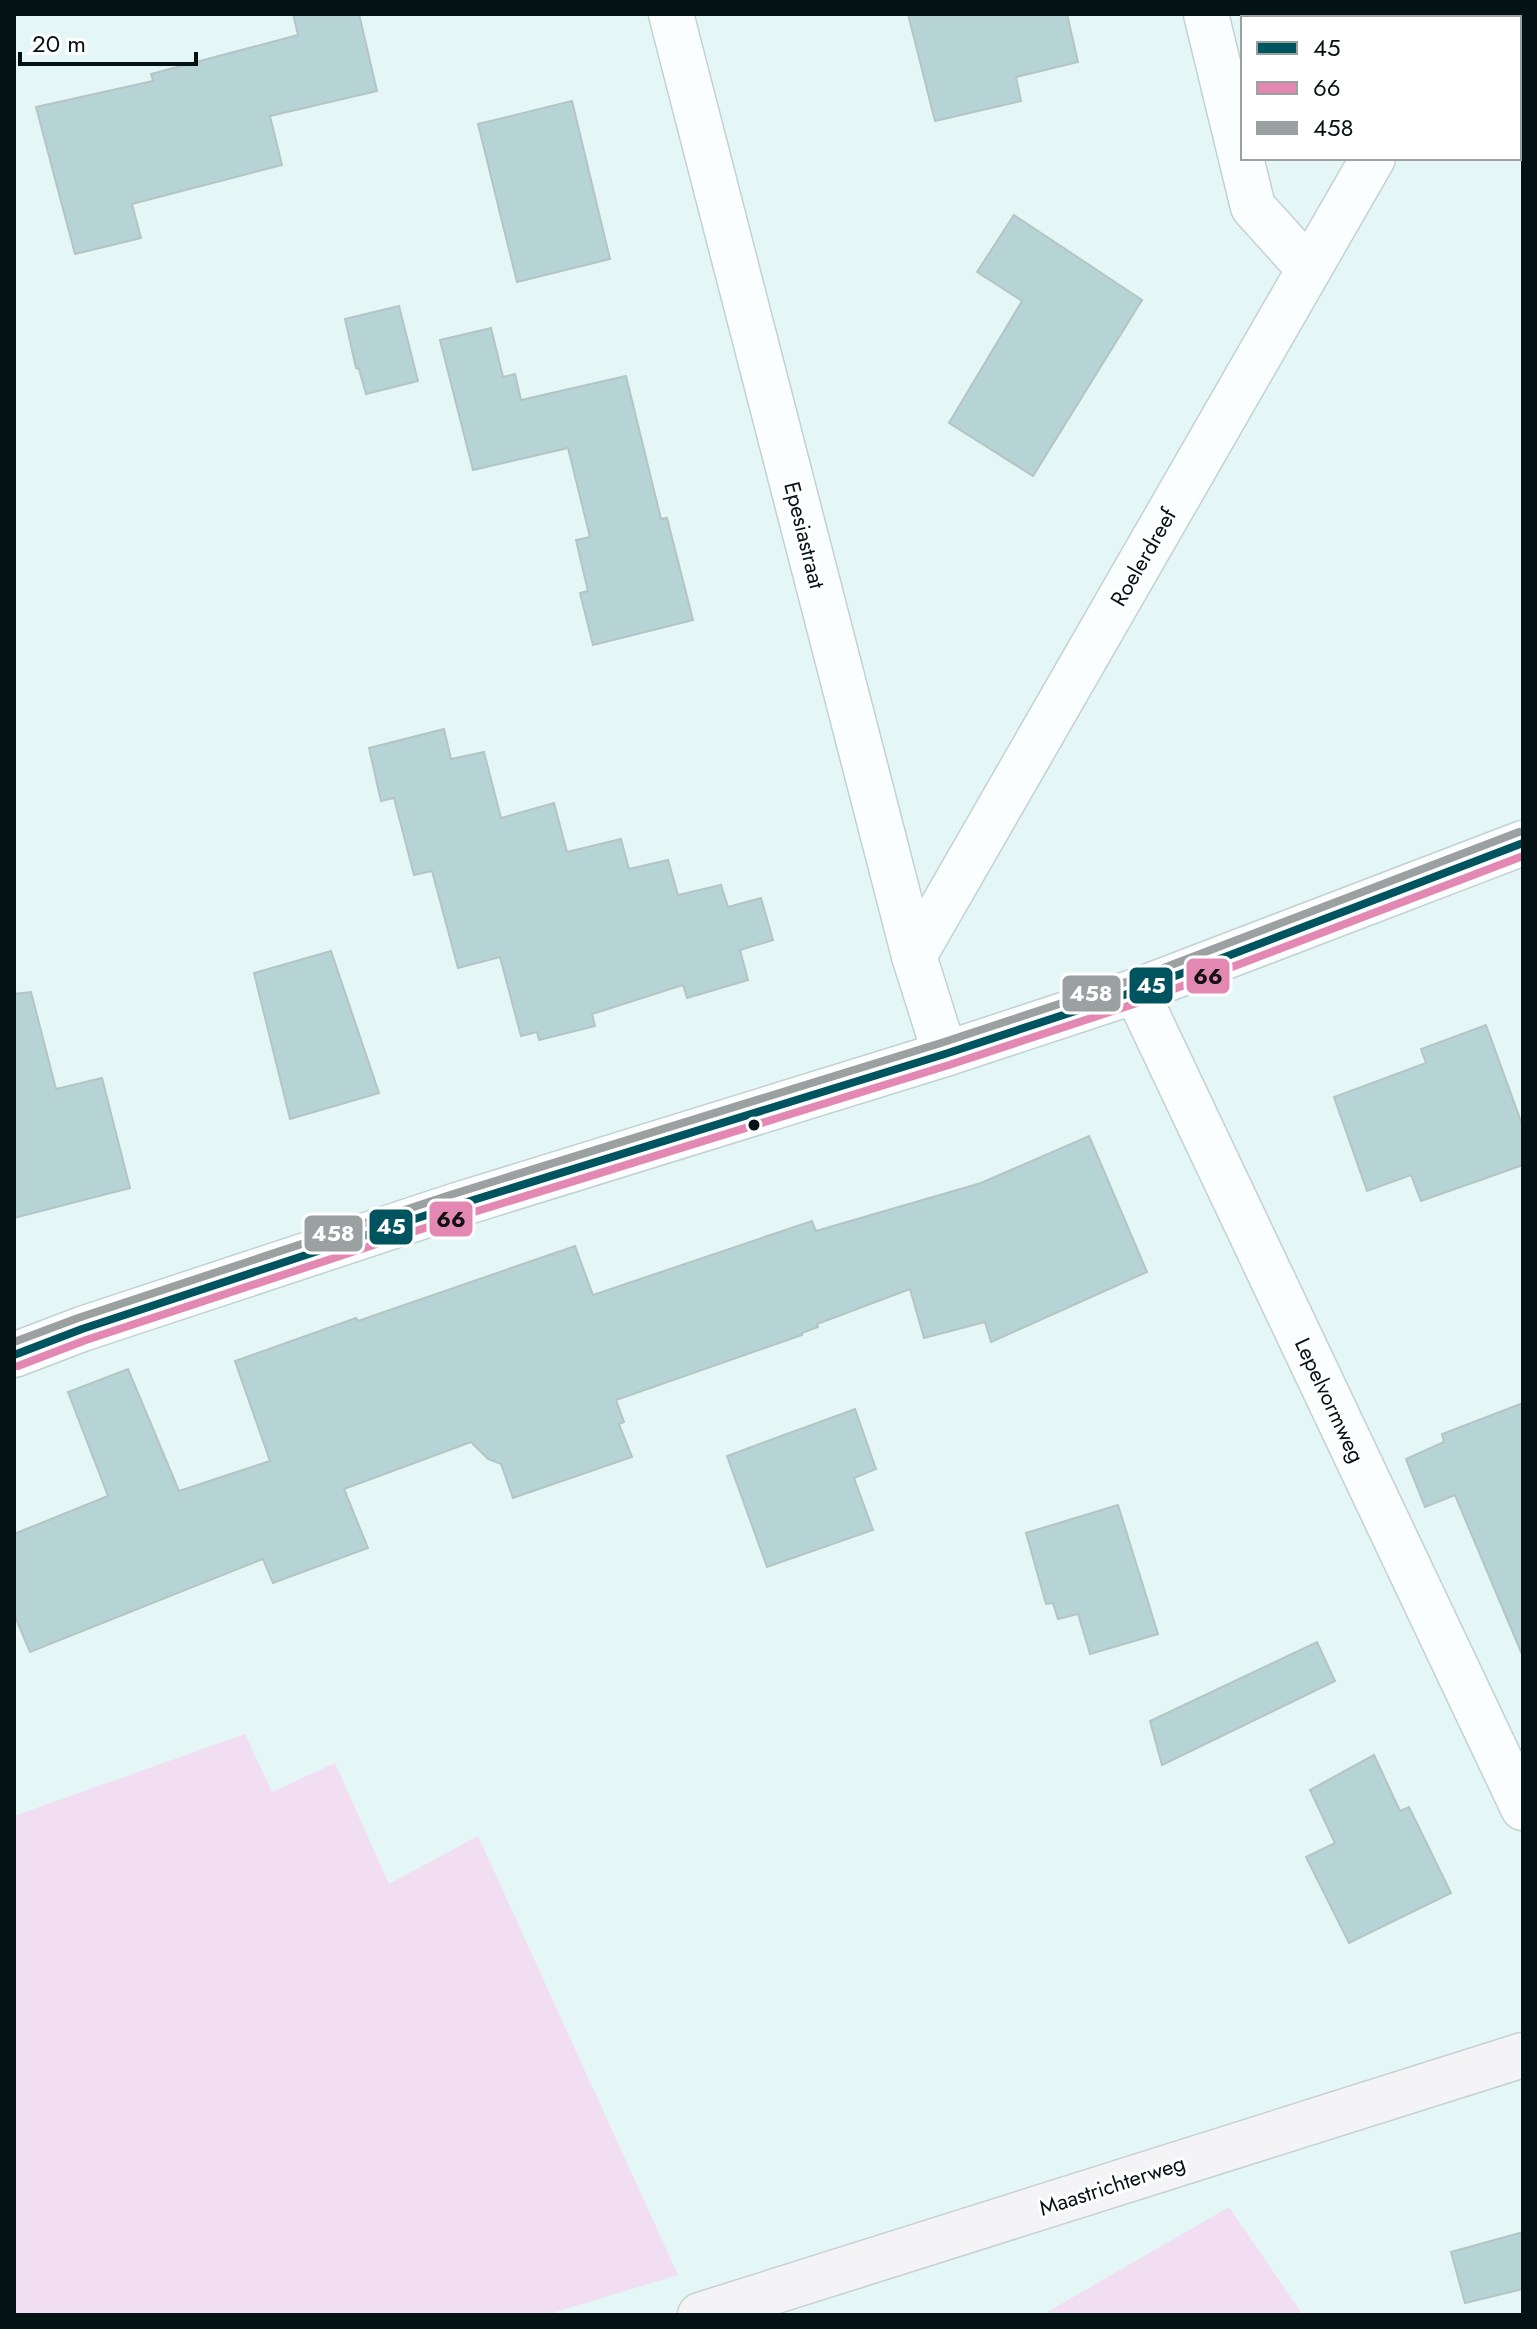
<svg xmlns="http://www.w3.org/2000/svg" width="1537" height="2329" font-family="Jost,sans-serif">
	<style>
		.green { fill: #f1def3 }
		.building { fill: #b6d4d5; stroke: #b5c4c4; stroke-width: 2 }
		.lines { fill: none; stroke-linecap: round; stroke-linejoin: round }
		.minor-casing { stroke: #c2d1d1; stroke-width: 47 }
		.major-casing { stroke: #c8d1d1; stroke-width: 47 }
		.minor { stroke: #fbfefe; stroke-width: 44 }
		.major { stroke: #f4f3f6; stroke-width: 44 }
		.bus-1-casing { stroke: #fff; stroke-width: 14 }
		.bus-2-casing { stroke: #fff; stroke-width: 14 }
		.bus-3-casing { stroke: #fff; stroke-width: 14 }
		.bus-1 { stroke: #005460; stroke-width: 8 }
		.bus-2 { stroke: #e388b3; stroke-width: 8 }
		.bus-3 { stroke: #9ba0a1; stroke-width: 8 }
		.bus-dot { fill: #051213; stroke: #fff; stroke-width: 3 }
		.labels { text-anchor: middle; stroke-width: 6; stroke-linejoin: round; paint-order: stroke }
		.street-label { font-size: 22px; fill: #051213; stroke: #fff }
		.line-badge { stroke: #fff; stroke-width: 3 }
		.badge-label { font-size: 22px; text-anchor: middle; font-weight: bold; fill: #fff }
		.pale-badge-label { font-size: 22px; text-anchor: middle; font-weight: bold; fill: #111 }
	</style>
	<rect width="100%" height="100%" fill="#e5f6f6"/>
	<g class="green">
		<path d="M 245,1734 L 272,1792 L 335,1763 L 389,1884 L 478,1836 L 678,2275 L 546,2315 L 14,2315 L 14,1816 Z"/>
		<path d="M 1229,2207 L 1303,2315 L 1042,2315 Z"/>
	</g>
	<g class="building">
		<path d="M 293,14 L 359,14 L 377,91 L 270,116 L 282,165 L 132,204 L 141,238 L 75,254 L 36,107 L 153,81 L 151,74 L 298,35 Z"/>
		<path d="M 908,14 L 1067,14 L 1078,62 L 1016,77 L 1021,101 L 935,121 Z"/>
		<path d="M 572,101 L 610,259 L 517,282 L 478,124 Z"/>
		<path d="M 1014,215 L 1142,300 L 1033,476 L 949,423 L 1022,301 L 977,272 Z"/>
		<path d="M 399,306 L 418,381 L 366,394 L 359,369 L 356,368 L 345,319 Z"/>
		<path d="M 491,328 L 503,377 L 515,374 L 521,400 L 626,376 L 661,519 L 667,518 L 693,620 L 593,645 L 580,593 L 588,591 L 576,540 L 590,537 L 568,448 L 473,470 L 440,340 Z"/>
		<path d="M 444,729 L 451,759 L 484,752 L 501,818 L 554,803 L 567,852 L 621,839 L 629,869 L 668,860 L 678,895 L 721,885 L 728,907 L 761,898 L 773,940 L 740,950 L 748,980 L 687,998 L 683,985 L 592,1014 L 595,1026 L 539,1040 L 537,1032 L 521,1036 L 500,957 L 458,968 L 432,871 L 414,875 L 394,798 L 381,801 L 369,748 Z"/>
		<path d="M 331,951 L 379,1093 L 290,1119 L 254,973 Z"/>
		<path d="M 31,992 L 56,1089 L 102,1078 L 130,1188 L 14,1218 L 14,994 Z"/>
		<path d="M 1486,1025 L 1523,1127 L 1523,1165 L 1421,1201 L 1411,1175 L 1367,1191 L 1334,1097 L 1426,1063 L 1421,1049 Z"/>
		<path d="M 1089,1136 L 1147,1272 L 991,1342 L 985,1322 L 924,1338 L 910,1289 L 817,1324 L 818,1327 L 802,1333 L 802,1335 L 616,1400 L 624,1422 L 619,1424 L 632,1457 L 513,1498 L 501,1464 L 488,1459 L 471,1442 L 344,1489 L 368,1548 L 273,1583 L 263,1559 L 30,1652 L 14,1614 L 14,1534 L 108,1496 L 68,1392 L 128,1369 L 179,1491 L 270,1461 L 235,1361 L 356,1318 L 358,1321 L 575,1246 L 593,1295 L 812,1221 L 816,1231 L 981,1183 Z"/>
		<path d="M 1523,1403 L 1523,1652 L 1521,1652 L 1455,1495 L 1425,1507 L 1406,1459 L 1444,1442 L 1442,1434 Z"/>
		<path d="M 855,1409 L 876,1469 L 854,1478 L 873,1530 L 767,1567 L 727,1456 Z"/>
		<path d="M 1118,1505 L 1158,1634 L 1090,1654 L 1078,1614 L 1058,1619 L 1053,1603 L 1046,1604 L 1026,1533 Z"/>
		<path d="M 1317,1642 L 1335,1681 L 1162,1765 L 1150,1721 Z"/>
		<path d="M 1374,1755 L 1400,1811 L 1409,1807 L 1451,1893 L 1349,1943 L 1306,1857 L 1335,1843 L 1310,1790 Z"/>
		<path d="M 1523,2232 L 1523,2289 L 1465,2303 L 1451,2252 Z"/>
	</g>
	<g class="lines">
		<g class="minor-casing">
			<g id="minor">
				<path d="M 671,14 L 914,956 L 945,1054"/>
				<path d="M 1206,14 L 1253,207 L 1309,269"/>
				<path d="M 1452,18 L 1455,14"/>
				<path d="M 914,956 L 1373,158"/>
				<path d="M 1136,991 L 1523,1808"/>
				<path d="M 14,1355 L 82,1329 L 454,1206 L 945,1054 L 1136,991 L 1523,843"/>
			</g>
		</g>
		<g class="major-casing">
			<path id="major" d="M 700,2315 L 1523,2055"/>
		</g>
		<use href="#minor" class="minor"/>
		<use href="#major" class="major"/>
		<g class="bus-1-casing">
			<path id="bus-1" d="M 14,1355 L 82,1329 L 454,1206 L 945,1054 L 1136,991 L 1523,843"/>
		</g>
		<g class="bus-2-casing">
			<path id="bus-2" d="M 18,1366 L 86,1340 L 458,1217 L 949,1065 L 1140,1002 L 1523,856"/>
		</g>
		<g class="bus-3-casing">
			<path id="bus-3" d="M 14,1342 L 78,1318 L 450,1195 L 941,1043 L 1132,980 L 1519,832"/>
		</g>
		<use href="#bus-1" class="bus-1"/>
		<use href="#bus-2" class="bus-2"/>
		<use href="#bus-3" class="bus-3"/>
	</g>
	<circle class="bus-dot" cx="754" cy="1125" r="7"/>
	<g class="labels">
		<g class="street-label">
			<text transform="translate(805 535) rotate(76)" y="8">Epesiastraat</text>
			<text transform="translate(1143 557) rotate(-60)" y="8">Roelerdreef</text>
			<text transform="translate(1330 1400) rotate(65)" y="8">Lepelvormweg</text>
			<text transform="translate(1112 2185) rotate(-18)" y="8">Maastrichterweg</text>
		</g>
	</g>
	<g class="line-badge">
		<rect x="1185" y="957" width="46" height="38" rx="8" fill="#e388b3"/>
		<rect x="1128" y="966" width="46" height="39" rx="8" fill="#005460"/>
		<rect x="1061" y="974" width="61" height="39" rx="8" fill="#9ba0a1"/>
		<rect x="428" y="1200" width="46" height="38" rx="8" fill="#e388b3"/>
		<rect x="368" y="1208" width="46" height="38" rx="8" fill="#005460"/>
		<rect x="303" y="1214" width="61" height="39" rx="8" fill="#9ba0a1"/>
	</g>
	<g class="badge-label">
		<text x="1151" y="993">45</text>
		<text x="1091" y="1001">458</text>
		<text x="391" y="1234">45</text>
		<text x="333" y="1241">458</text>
	</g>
	<g class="pale-badge-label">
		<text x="1208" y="984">66</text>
		<text x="451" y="1227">66</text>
	</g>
	<rect width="1537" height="2329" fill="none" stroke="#051213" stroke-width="32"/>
	<rect x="1241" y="16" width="280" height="144" fill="#ffffff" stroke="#9ba0a1" stroke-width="2"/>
	<rect x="1257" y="42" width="40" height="12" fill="#005460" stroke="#9ba0a1" stroke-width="2"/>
	<text x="1313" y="56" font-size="24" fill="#051213">45</text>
	<rect x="1257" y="82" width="40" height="12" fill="#e388b3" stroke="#9ba0a1" stroke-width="2"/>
	<text x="1313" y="96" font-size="24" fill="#051213">66</text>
	<rect x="1257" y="122" width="40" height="12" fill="#9ba0a1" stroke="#9ba0a1" stroke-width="2"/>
	<text x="1313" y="136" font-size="24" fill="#051213">458</text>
	<path d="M20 52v12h176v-12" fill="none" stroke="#051213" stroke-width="4"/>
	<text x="32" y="52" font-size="24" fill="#051213" stroke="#ffffff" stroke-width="6" paint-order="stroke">20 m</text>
</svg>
